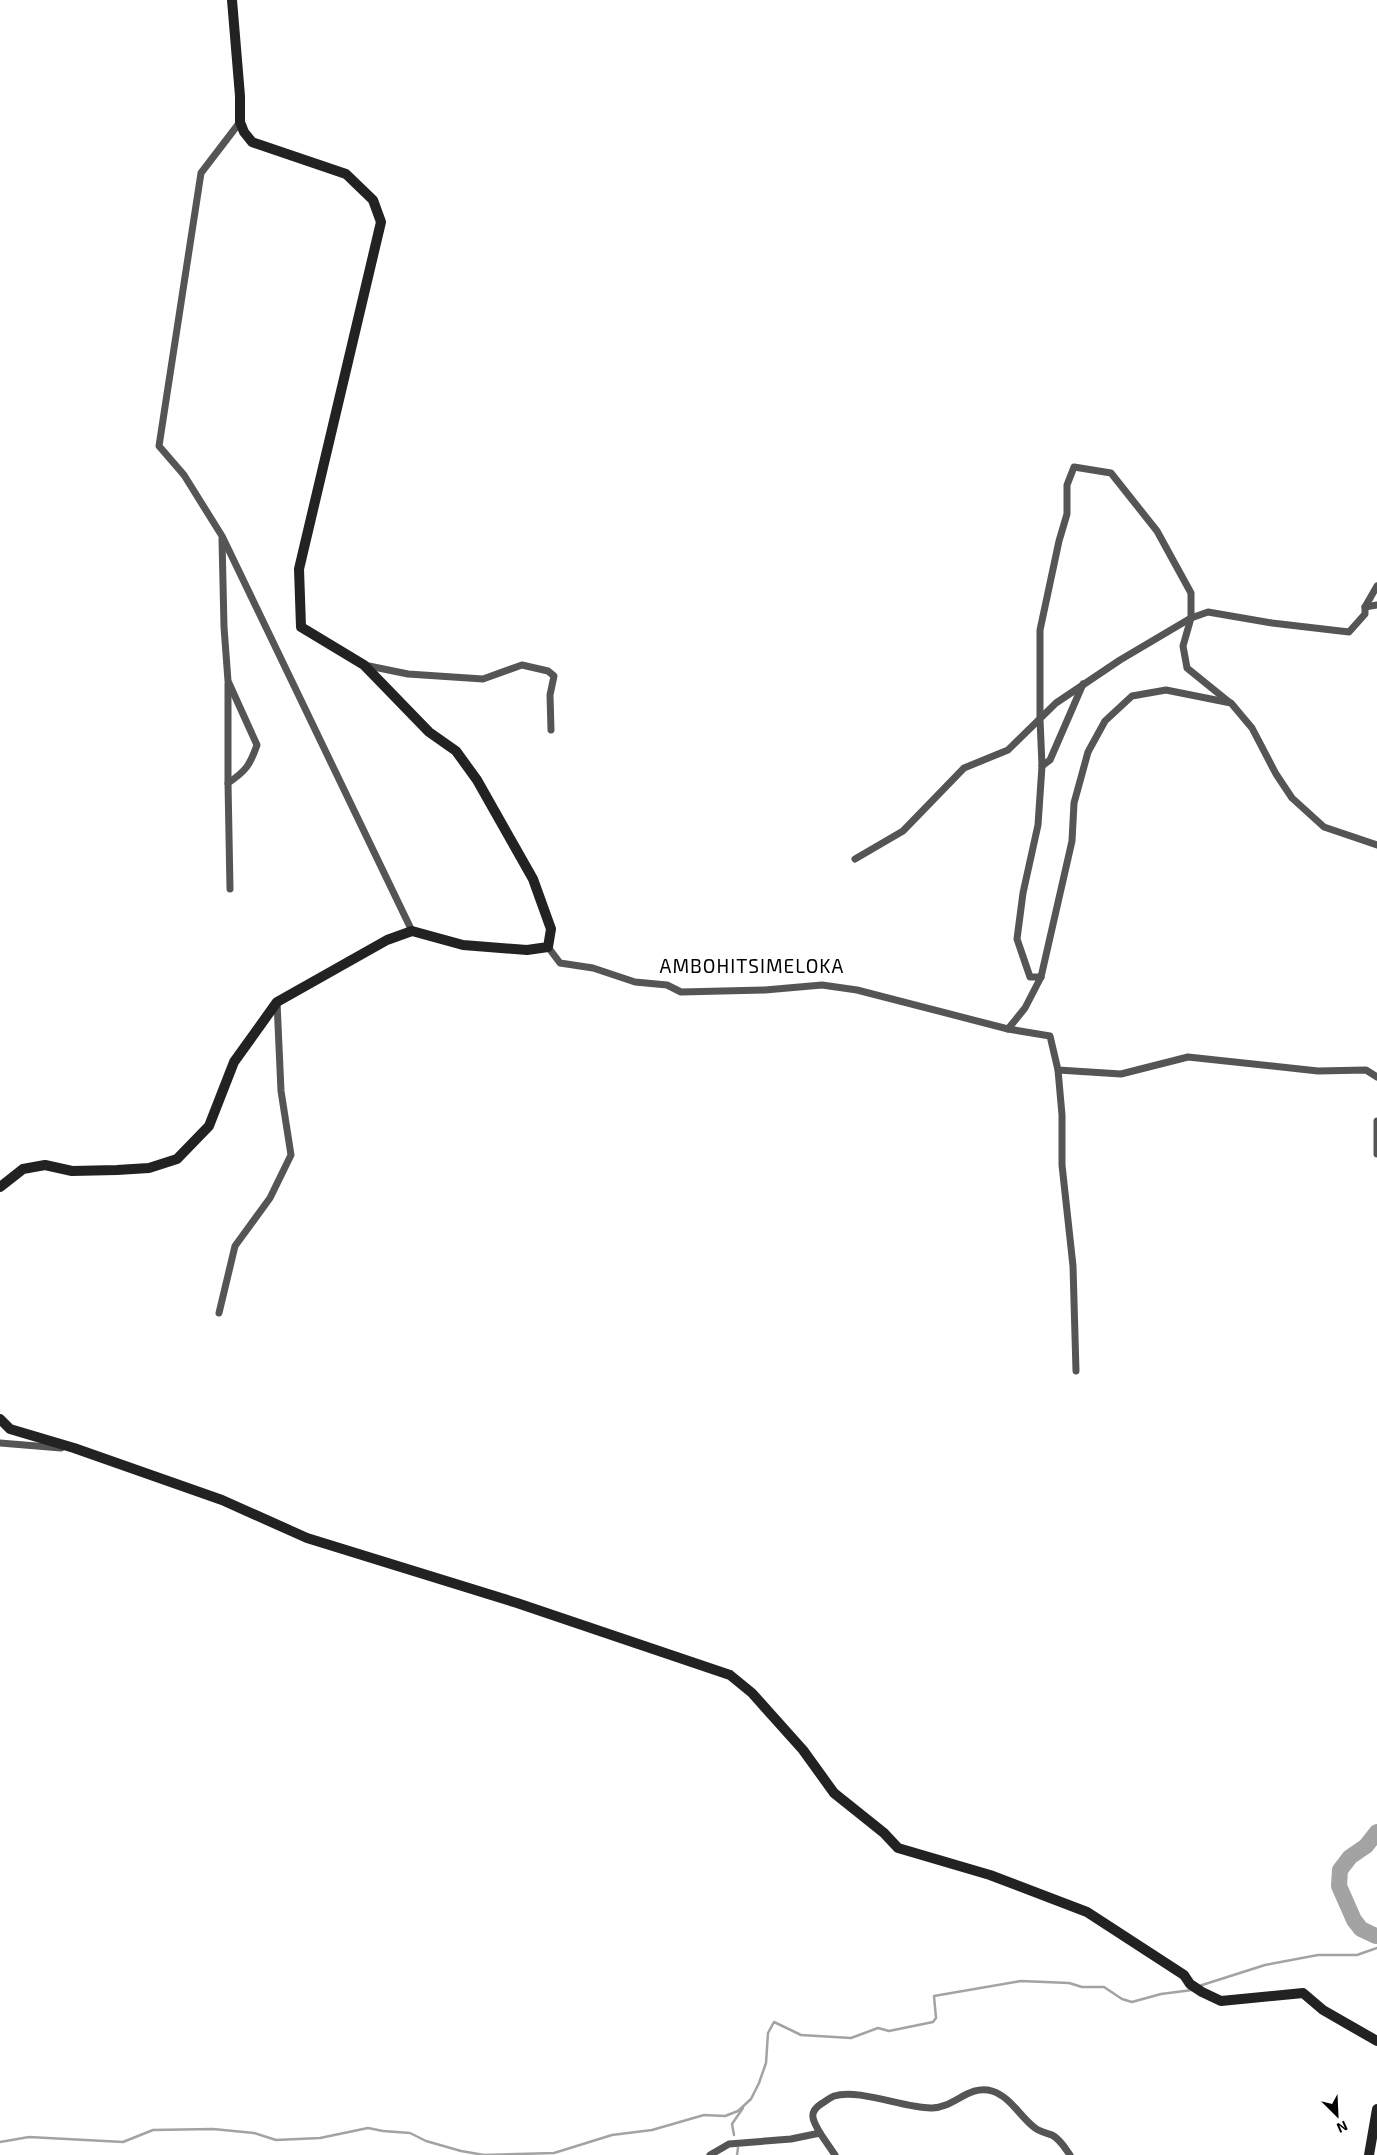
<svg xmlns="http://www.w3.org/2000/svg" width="1377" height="2155" font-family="'Exo 2',sans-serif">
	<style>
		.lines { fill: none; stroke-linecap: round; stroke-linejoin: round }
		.stream { stroke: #a3a3a3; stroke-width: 2.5 }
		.river { stroke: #a3a3a3; stroke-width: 16 }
		.street { stroke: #555; stroke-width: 7 }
		.secondary { stroke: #222; stroke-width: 10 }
		.labels { text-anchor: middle; stroke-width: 4.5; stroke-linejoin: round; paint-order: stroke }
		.quarter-label { font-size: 19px; letter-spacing: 1px; fill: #000; stroke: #fff }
	</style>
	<rect width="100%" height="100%" fill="#fff"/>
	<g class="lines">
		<g class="stream">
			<path d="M 1376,1936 L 1377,1936"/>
			<path d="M 1199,1986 L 1265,1965 L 1318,1955 L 1357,1955 L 1377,1948"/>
			<path d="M 734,2135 L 732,2124 L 743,2108"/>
			<path d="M 0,2142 L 29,2137 L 123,2142 L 153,2130 L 213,2129 L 254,2133 L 276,2140 L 320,2138 L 368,2128 L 383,2131 L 410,2133 L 426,2141 L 461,2151 L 484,2155 L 554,2153 L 612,2135 L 652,2130 L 704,2115 L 725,2116 L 738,2111 L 751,2099 L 759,2083 L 766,2063 L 768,2033 L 774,2022 L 801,2035 L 851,2038 L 878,2028 L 889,2031 L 933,2022 L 936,2018 L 934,1996 L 1021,1981 L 1069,1983 L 1082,1987 L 1104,1987 L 1122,1999 L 1132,2002 L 1161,1994 L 1192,1990"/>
			<path d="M 737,2155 L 738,2148"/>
		</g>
		<path class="river" d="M 1376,1936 L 1361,1929 L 1354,1920 L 1339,1886 L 1340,1870 L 1350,1857 L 1366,1846 L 1377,1832"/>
		<g class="street">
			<path d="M 240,122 L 201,173 L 159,446 L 184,475 L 222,536 L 412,931"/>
			<path d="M 222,539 L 224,627 L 228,681 L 257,745 C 250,765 246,771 228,783 L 230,889"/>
			<path d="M 1365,607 L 1377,605"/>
			<path d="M 364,665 L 408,674 L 483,679 L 522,665 L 548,671 L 554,676 L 550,695 L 551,730"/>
			<path d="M 1042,766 L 1050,760 L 1083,684"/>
			<path d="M 228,783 L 228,684"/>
			<path d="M 855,859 L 903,831 L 964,768 L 1008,750 L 1056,703 L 1120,660 L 1191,618 L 1208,612 L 1272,623 L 1349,632 L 1365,614 L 1365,607 L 1377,586"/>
			<path d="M 548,947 L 560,963 L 593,968 L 635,982 L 667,985 L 681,992 L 765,990 L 822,985 L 857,990 L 1008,1029 L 1025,1008 L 1041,977 L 1072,841 L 1074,803 L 1088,752 L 1105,721 L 1132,696 L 1166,690 L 1231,703 L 1252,728 L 1276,774 L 1292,798 L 1324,827 L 1377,845"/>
			<path d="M 1041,977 L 1030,977 L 1017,939 L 1023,893 L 1038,825 L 1042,766 L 1040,719 L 1040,630 L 1059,541 L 1067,514 L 1067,485 L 1074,467 L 1111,473 L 1157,531 L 1191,593 L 1191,618 L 1183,646 L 1187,668 L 1229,702"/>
			<path d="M 1008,1029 L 1050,1036 L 1058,1070 L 1121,1074 L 1188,1057 L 1318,1071 L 1366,1070 L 1377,1077"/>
			<path d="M 1058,1070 L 1062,1115 L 1062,1165 L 1073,1266 L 1076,1371"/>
			<path d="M 1377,1121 L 1377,1154"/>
			<path d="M 219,1313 L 235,1246 L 270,1198 L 291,1155 L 281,1091 L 277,1002"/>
			<path d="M 0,1443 L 61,1448"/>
			<path d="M 820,2133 C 814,2122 807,2113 821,2104 C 825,2102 829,2098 834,2096 C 859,2088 906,2109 932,2108 C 954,2108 969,2084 992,2091 C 1011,2097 1020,2117 1035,2128 C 1040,2132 1047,2133 1052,2135 C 1060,2139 1065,2148 1070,2155"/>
			<path d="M 710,2155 L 729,2144 L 791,2139 L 820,2133 L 835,2155"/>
		</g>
		<g class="secondary">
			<path d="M 0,1187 L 23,1169 L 45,1165 L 72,1171 L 117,1170 L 149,1168 L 177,1159 L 209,1126 L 234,1062 L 277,1002 L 387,940 L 412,931 L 463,945 L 527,950 L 548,947 L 551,929 L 533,879 L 477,780 L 456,751 L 429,732 L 364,665 L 301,627 L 299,569 L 381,222 L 373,200 L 346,174 L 252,142 L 244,132 L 240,122 L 240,96 L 232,0"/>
			<path d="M 0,1419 L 10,1429 L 74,1448 L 222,1500 L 307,1538 L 517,1603 L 730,1675 L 752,1693 L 803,1750 L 834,1793 L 884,1833 L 898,1848 L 990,1875 L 1087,1912 L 1184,1975 L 1190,1984 L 1202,1992 L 1221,2001 L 1303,1993 L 1323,2010 L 1377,2041"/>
			<path d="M 1369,2155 L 1377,2109"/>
		</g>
	</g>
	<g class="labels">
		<g class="quarter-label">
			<text x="752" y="973">AMBOHITSIMELOKA</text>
		</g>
	</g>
	<g transform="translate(1337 2115) rotate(156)" stroke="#ffffff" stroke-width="4" paint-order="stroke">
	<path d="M0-4L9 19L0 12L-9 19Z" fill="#000000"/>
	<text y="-8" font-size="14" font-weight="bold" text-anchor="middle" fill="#000000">N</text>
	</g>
</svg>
